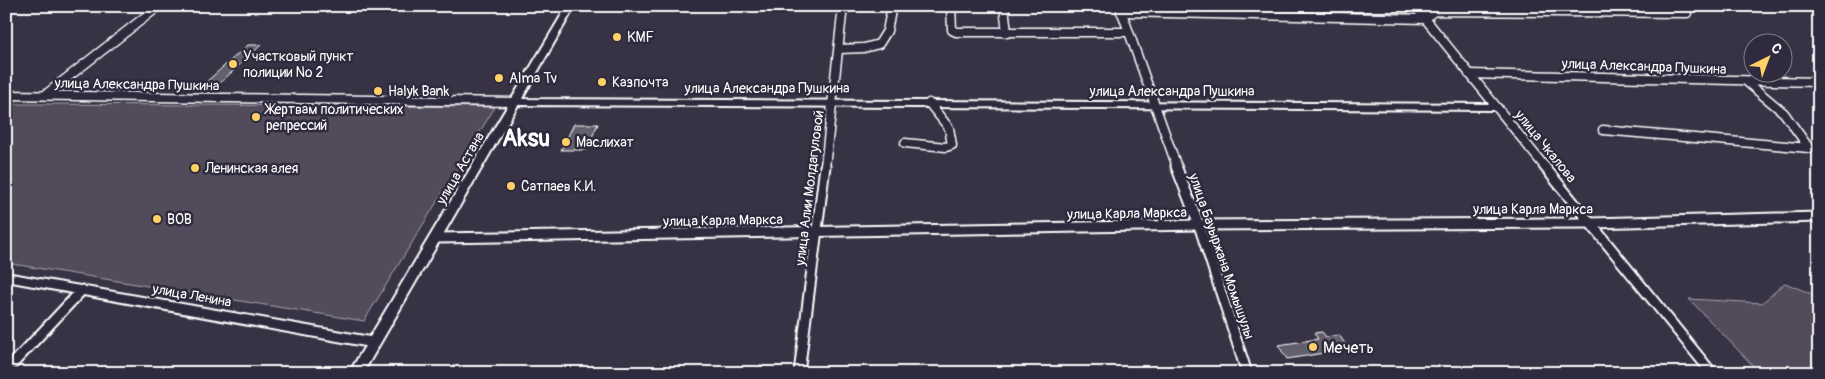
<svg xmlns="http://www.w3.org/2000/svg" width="1825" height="379" font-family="Pangolin,sans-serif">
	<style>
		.green { fill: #514c5c; stroke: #a8a6ae }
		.building { fill: #635f6d; stroke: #fff }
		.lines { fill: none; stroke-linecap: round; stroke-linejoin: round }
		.minor-far1-casing { stroke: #fff; stroke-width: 11 }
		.minor-casing { stroke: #fff; stroke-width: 13 }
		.tertiary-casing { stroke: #fff; stroke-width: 4 }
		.minor-far1 { stroke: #2f2a3d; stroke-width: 8 }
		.minor { stroke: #2f2a3d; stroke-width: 9 }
		.tertiary { fill: #2f2a3d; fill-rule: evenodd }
		.poi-dot { fill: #ffd166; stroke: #2f2a3d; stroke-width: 2 }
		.labels { text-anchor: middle; stroke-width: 5; stroke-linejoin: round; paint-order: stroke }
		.poi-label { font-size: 14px; fill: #fff; stroke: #2f2a3d; text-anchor: start }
		.street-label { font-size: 14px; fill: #fff; stroke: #2f2a3d }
		.near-poi-label { font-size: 16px; fill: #fff; stroke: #2f2a3d; text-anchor: start }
		.town-label { font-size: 24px; font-weight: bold; fill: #fff; stroke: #2f2a3d }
	</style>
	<rect width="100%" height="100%" fill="#373345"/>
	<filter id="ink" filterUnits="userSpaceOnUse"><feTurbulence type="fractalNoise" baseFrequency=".02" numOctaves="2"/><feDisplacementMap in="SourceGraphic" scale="10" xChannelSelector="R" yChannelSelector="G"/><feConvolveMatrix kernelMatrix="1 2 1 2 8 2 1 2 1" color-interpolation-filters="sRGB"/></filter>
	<g filter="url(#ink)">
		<g class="green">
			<path d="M 6,104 L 39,104 L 495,107 L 364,321 L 6,263 Z"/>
			<path d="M 1785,283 L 1819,297 L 1819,373 L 1760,373 L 1689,299 L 1762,303 Z"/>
		</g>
		<g class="building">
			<path d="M 248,45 L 261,45 L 220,83 L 205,83 Z"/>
			<path d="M 574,124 L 598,124 L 586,150 L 561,150 Z"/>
			<path d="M 1322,332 L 1326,337 L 1339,335 L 1349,349 L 1287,359 L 1278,345 L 1318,339 L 1314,333 Z"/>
		</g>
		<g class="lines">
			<g class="minor-far1-casing">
				<g id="minor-far1">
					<path d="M 951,6 L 952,30 L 956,32 L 1128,32"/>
					<path d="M 1004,6 L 1007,33"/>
					<path d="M 1315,6 L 1321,16"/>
					<path d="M 1415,6 L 1545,167"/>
					<path d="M 1120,7 L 1177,167"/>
					<path d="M 1121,12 L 1425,19 L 1434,11 L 1687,13"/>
					<path d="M 839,49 L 864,48 L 879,44 L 887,31 L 892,6"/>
					<path d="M 1469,74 L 1819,82"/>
					<path d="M 1747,82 L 1784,113 L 1809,148"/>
					<path d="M 6,95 L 515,102"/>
					<path d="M 45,95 L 159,6"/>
					<path d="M 1603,130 L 1809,148"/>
					<path d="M 905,143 L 946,147 L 952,145 L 949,128 L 929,103"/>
					<path d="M 825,167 L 843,6"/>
				</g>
			</g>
			<g class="minor-casing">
				<g id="minor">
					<path d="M 1176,166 L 1199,225 L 1247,373"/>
					<path d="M 1544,166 L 1712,373"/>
					<path d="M 437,238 L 1199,225 L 1591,223 L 1819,217"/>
					<path d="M 6,371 L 82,290"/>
					<path d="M 799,373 L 825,166"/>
				</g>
			</g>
			<g class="tertiary-casing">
				<path id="tertiary" d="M 567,6 L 575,6 L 522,99 L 1497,104 L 1502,107 L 1497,110 L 518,105 L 363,373 L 349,373 L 365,346 L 6,281 L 6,273 L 370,337 Z"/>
			</g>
			<use href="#minor-far1" class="minor-far1"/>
			<use href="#minor" class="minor"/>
			<use href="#tertiary" class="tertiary"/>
		</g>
	</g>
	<g class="poi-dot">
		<circle cx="617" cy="37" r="5"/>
		<circle cx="233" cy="64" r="5"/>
		<circle cx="499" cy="78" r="5"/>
		<circle cx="602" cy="82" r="5"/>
		<circle cx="378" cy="91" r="5"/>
		<circle cx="256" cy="117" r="5"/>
		<circle cx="566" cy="142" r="5"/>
		<circle cx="195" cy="168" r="5"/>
		<circle cx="511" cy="186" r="5"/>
		<circle cx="157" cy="219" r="5"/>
		<circle cx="1313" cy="347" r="5"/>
	</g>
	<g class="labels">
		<g class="poi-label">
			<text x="627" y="42">KMF</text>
			<text x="243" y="61">Участковый пункт<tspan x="243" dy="16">полиции № 2</tspan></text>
			<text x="509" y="83">Alma Tv</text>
			<text x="612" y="87">Казпочта</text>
			<text x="388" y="96">Halyk Bank</text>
			<text x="266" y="114">Жертвам политических<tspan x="266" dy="16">репрессий</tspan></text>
			<text x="576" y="147">Маслихат</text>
			<text x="205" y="173">Ленинская алея</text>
			<text x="521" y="191">Сатпаев К.И.</text>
			<text x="167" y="224">ВОВ</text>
		</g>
		<g class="street-label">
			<text transform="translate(1644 66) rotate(2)" y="5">улица Александра Пушкина</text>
			<text transform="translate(137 84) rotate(1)" y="5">улица Александра Пушкина</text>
			<text x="767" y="93">улица Александра Пушкина</text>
			<text x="1172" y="96">улица Александра Пушкина</text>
			<text transform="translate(1546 146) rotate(51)" y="5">улица Чкалова</text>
			<text transform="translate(460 168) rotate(-60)" y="5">улица Астана</text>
			<text transform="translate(809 188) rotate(-83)" y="5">улица Алии Молдагуловой</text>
			<text x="1533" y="214">улица Карла Маркса</text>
			<text transform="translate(1127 213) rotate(-1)" y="5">улица Карла Маркса</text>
			<text transform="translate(723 220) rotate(-1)" y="5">улица Карла Маркса</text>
			<text transform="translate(1222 256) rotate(71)" y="5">улица Бауыржана Момышулы</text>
			<text transform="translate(192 295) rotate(10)" y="5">улица Ленина</text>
		</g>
		<g class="near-poi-label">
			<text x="1323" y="353">Мечеть</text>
		</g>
		<g class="town-label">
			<text x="526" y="146">Aksu</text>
		</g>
	</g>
	<rect width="1825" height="379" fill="none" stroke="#2f2a3d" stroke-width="25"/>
	<rect x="12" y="12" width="1800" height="354" fill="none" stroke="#fff" stroke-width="2" filter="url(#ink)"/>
	<g transform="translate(1768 58) rotate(42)"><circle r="24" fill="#2f2a3d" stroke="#827f8b"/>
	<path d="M0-4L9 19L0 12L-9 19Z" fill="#ffd166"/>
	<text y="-8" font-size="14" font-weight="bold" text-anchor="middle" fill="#ffffff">С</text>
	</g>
</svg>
